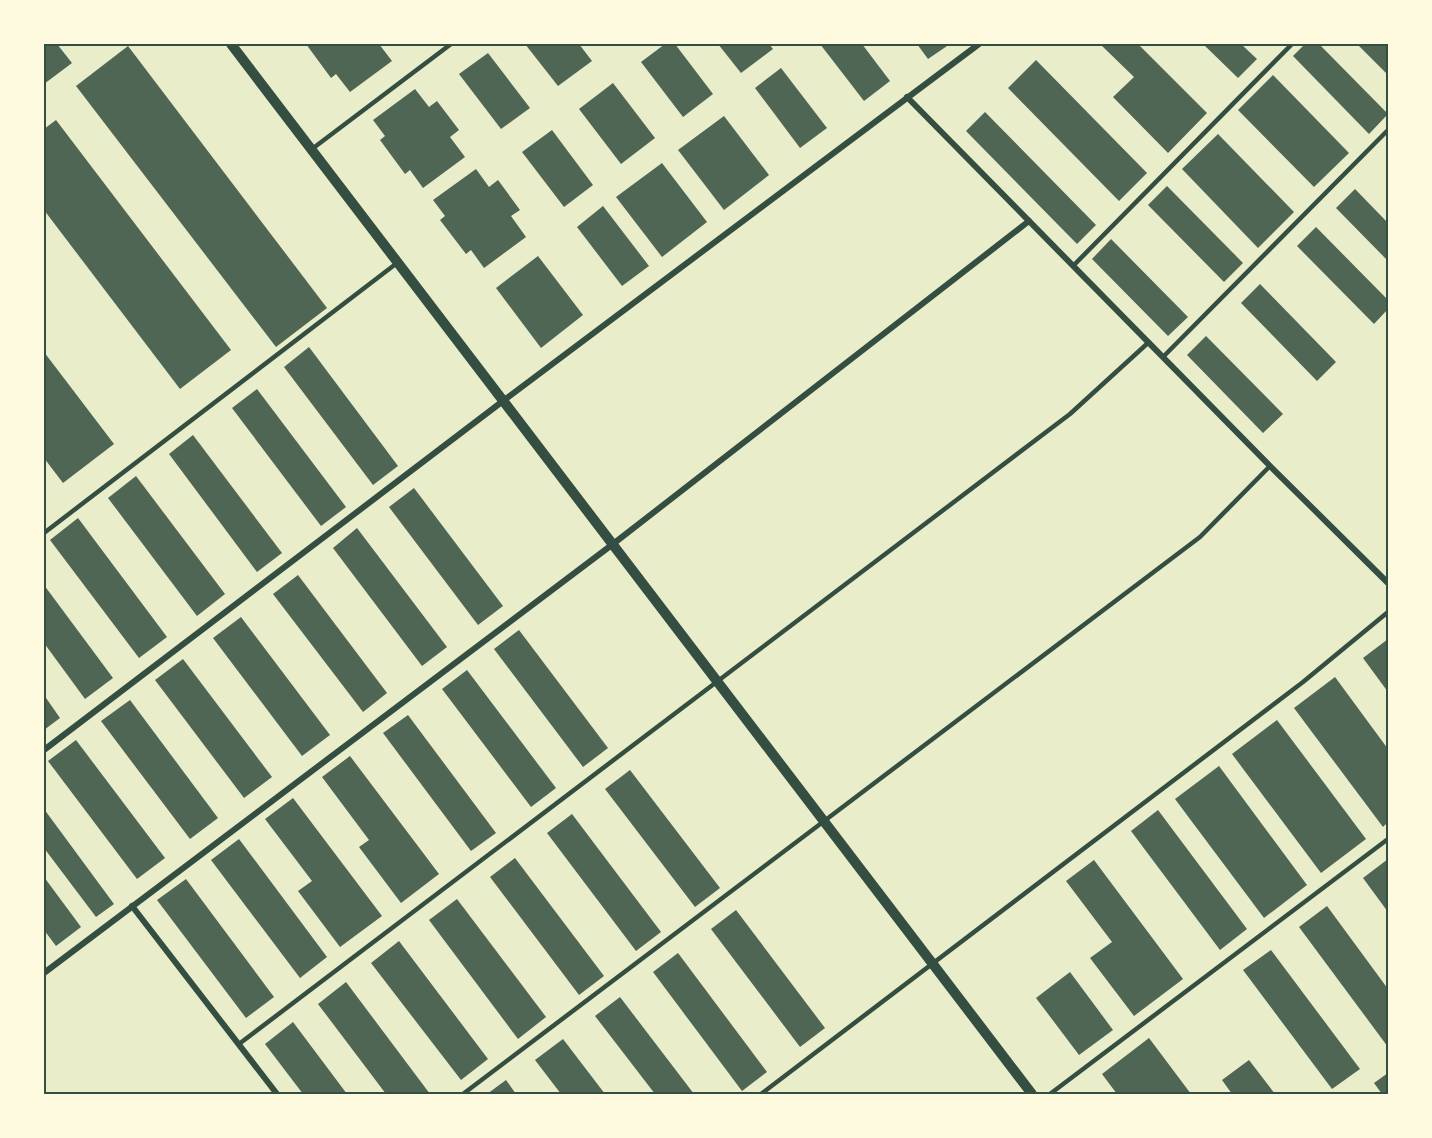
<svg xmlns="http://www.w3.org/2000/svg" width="1432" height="1138" font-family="'Sofia Sans Condensed',sans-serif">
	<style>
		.building { fill: #4f6655 }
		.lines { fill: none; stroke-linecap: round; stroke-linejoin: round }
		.service { stroke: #344e41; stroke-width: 4.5 }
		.minor { stroke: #344e41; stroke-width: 6 }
		.tertiary { stroke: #344e41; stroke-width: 10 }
		.neatline { fill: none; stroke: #344e41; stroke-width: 2 }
	</style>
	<rect width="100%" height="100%" fill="#e9edc9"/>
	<g class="building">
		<path d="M 44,44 L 57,44 L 72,63 L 44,84 Z"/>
		<path d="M 306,44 L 379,44 L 392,61 L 350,92 L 336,74 L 331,78 Z"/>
		<path d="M 525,44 L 579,44 L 592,61 L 558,86 Z"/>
		<path d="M 665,44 L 675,44 L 713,94 L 683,117 L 641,62 Z"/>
		<path d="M 718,44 L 769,44 L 773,49 L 741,73 Z"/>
		<path d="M 820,44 L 862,44 L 890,81 L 864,101 Z"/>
		<path d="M 917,44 L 950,44 L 928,59 Z"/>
		<path d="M 1100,44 L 1138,44 L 1207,113 L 1168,153 L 1113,97 L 1134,77 Z"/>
		<path d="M 1203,44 L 1241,44 L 1257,59 L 1238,78 Z"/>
		<path d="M 1305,44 L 1319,44 L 1388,114 L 1369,134 L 1293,56 Z"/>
		<path d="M 1357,44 L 1388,44 L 1388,75 Z"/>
		<path d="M 128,46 L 327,308 L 276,347 L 76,86 Z"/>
		<path d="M 488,53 L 530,108 L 501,129 L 459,74 Z"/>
		<path d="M 1036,60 L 1147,173 L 1119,201 L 1008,88 Z"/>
		<path d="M 781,68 L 827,128 L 800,148 L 755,88 Z"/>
		<path d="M 1273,75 L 1349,153 L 1314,187 L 1238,110 Z"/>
		<path d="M 613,83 L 655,138 L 621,164 L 579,109 Z"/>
		<path d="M 415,89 L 429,107 L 437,101 L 459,130 L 450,137 L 465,157 L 423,188 L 410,170 L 405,174 L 380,140 L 385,136 L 373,120 Z"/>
		<path d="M 985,112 L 1096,225 L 1077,244 L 966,131 Z"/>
		<path d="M 724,116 L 769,175 L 724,210 L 678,150 Z"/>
		<path d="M 56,120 L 231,350 L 180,389 L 44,210 L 44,129 Z"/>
		<path d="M 552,130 L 593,185 L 564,207 L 522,152 Z"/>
		<path d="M 1218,134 L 1294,212 L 1258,248 L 1182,169 Z"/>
		<path d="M 662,163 L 707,222 L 662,257 L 616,197 Z"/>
		<path d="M 476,169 L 489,187 L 498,180 L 520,210 L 511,216 L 526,237 L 484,268 L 471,250 L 466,254 L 440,220 L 445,216 L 433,200 Z"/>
		<path d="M 1167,186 L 1243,263 L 1224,282 L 1148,205 Z"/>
		<path d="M 1355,189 L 1388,223 L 1388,261 L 1336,208 Z"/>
		<path d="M 603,206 L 649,266 L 622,286 L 577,227 Z"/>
		<path d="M 1316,227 L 1388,300 L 1388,309 L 1374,324 L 1297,246 Z"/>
		<path d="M 1111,239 L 1188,317 L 1168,336 L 1092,259 Z"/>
		<path d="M 538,256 L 583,315 L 541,348 L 496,288 Z"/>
		<path d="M 1260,284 L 1336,362 L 1317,381 L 1241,303 Z"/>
		<path d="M 1206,336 L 1283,414 L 1263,433 L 1187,355 Z"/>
		<path d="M 309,347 L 398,466 L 373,485 L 284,367 Z"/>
		<path d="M 44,352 L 114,444 L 63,483 L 44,458 Z"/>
		<path d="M 257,389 L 346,507 L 321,526 L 232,408 Z"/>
		<path d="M 193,435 L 282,553 L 257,572 L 169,454 Z"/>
		<path d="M 136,476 L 225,594 L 197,616 L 108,498 Z"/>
		<path d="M 414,488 L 503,606 L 478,625 L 389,507 Z"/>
		<path d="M 78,518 L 167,637 L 139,658 L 50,540 Z"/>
		<path d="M 357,528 L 447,647 L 422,666 L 333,548 Z"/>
		<path d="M 298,575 L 387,693 L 363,712 L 273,594 Z"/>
		<path d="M 44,585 L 113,678 L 85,699 L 44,643 Z"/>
		<path d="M 241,617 L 330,735 L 302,756 L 213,638 Z"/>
		<path d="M 519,630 L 608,748 L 583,767 L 494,649 Z"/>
		<path d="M 1388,639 L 1388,692 L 1363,658 Z"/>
		<path d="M 183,659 L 272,777 L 244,798 L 155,680 Z"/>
		<path d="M 467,670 L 556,788 L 531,807 L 442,689 Z"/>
		<path d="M 1335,677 L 1388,749 L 1388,822 L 1383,827 L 1294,708 Z"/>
		<path d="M 44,695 L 60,718 L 44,730 Z"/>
		<path d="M 130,700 L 218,818 L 190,839 L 101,721 Z"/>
		<path d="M 408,715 L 496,833 L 471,851 L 383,733 Z"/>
		<path d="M 1277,720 L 1366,839 L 1321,873 L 1232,754 Z"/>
		<path d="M 76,740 L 165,858 L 137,879 L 48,761 Z"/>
		<path d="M 350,756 L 439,874 L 401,903 L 359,847 L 369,840 L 322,777 Z"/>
		<path d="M 1219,766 L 1307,885 L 1264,918 L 1175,799 Z"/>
		<path d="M 630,770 L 720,888 L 695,907 L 605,789 Z"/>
		<path d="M 293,798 L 382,916 L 340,947 L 298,891 L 312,881 L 265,819 Z"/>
		<path d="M 44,809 L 114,904 L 96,917 L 44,848 Z"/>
		<path d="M 1158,810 L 1247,929 L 1220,950 L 1131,831 Z"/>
		<path d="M 572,814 L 661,932 L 636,951 L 547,833 Z"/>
		<path d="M 239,839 L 327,957 L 300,978 L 211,860 Z"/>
		<path d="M 515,858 L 604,976 L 579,995 L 490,877 Z"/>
		<path d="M 1388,859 L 1388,912 L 1363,878 Z"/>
		<path d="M 1094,860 L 1183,979 L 1134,1016 L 1090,958 L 1112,942 L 1066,881 Z"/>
		<path d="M 44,877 L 81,927 L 56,946 L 44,930 Z"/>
		<path d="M 186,879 L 274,997 L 246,1018 L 157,900 Z"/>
		<path d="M 457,899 L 546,1017 L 518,1039 L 429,920 Z"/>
		<path d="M 1327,906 L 1388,989 L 1388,1047 L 1299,927 Z"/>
		<path d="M 736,910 L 825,1028 L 800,1047 L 711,929 Z"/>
		<path d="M 399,941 L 488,1059 L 461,1080 L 371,963 Z"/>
		<path d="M 1271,950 L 1360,1069 L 1332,1089 L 1243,970 Z"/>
		<path d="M 678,953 L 767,1072 L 742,1091 L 653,972 Z"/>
		<path d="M 1070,972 L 1113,1030 L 1079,1055 L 1036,998 Z"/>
		<path d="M 346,982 L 430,1094 L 386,1094 L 318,1004 Z"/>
		<path d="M 620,997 L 694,1094 L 655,1094 L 595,1016 Z"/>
		<path d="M 293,1022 L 347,1094 L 303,1094 L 265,1044 Z"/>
		<path d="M 1149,1038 L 1191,1094 L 1117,1094 L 1102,1074 Z"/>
		<path d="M 563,1039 L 605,1094 L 561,1094 L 535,1060 Z"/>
		<path d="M 1249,1060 L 1275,1094 L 1232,1094 L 1222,1080 Z"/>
		<path d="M 1388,1073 L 1388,1094 L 1382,1094 L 1374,1083 Z"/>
		<path d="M 506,1080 L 516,1094 L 487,1094 Z"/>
	</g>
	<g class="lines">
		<g class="service">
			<path d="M 312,149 L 451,44"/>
			<path d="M 1073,266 L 1292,44"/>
			<path d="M 1163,357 L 1388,130"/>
			<path d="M 44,533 L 397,263"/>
			<path d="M 239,1044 L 1070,414 L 1149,342"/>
			<path d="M 463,1094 L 1200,537 L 1270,466"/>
			<path d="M 761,1094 L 1303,682 L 1388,612"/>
			<path d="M 1050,1094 L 1388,839"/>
		</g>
		<g class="minor">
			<path d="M 907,97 L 1270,466 L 1388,583"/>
			<path d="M 44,750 L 503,401 L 979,44"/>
			<path d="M 132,906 L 277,1094"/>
			<path d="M 44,973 L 613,544 L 1029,221"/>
		</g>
		<path class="tertiary" d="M 231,44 L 1032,1094"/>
	</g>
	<rect width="1432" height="1138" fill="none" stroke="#fefae0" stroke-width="90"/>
	<rect x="45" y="45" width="1342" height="1048" class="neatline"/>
</svg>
